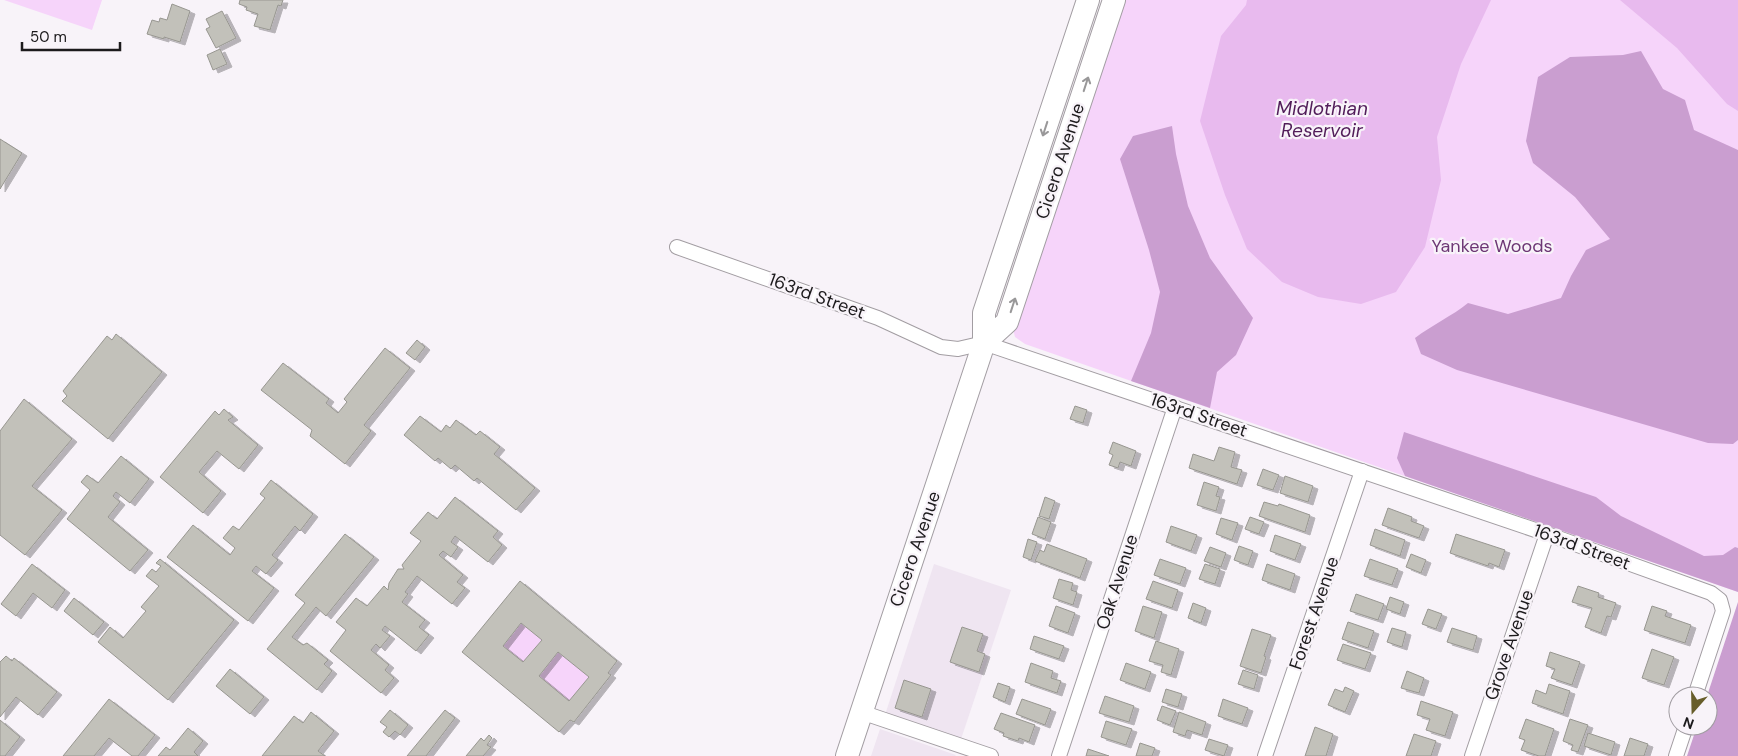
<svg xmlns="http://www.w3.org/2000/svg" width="1738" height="756" font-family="'DM Sans',sans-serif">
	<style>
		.built { fill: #efe5f1 }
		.green { fill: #f6d4fa }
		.forest { fill: #ca9ed0 }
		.water { fill: #e8baee }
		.building { fill: #c2c1ba; stroke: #979690; fill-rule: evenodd; filter: url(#shadow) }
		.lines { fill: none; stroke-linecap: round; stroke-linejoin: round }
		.street-casing { stroke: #a29da2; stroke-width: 16 }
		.primary-casing { stroke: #a29da2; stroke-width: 24 }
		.street { stroke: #fff; stroke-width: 14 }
		.primary { stroke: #fff; stroke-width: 22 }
		.oneway { stroke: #999899 }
		.labels { text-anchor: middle; stroke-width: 4.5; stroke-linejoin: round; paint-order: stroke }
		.street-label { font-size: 18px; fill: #1c1a1c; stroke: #f8f3f9 }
		.park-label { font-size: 18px; fill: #6d3775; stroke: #f8f3f9 }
		.water-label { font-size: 19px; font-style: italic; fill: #511c59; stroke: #f8f3f9 }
	</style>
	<defs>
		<filter id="shadow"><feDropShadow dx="5" dy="3" stdDeviation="0" flood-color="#0004"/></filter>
	</defs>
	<rect width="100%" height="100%" fill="#f8f3f9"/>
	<g class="built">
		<path d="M 934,564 L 1011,590 L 960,742 L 885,715 Z"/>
		<path d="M 880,729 L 956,755 L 955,756 L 871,756 Z"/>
	</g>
	<g class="green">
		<path d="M 4,0 L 102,0 L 92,30 Z"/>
		<path d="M 1121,0 L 1738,0 L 1738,592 L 1025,344 L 1015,337 L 1012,325 Z"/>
		<path d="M 521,623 L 542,640 L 523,662 L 503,646 Z"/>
		<path d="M 558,652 L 589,677 L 569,701 L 539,676 Z"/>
	</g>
	<g class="forest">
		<path d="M 1641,51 L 1663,89 L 1685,100 L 1694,130 L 1738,150 L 1738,440 L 1733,444 L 1708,443 L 1457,370 L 1421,354 L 1415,338 C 1432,325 1452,316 1468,303 L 1508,314 L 1561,298 L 1571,276 L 1586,250 L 1610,239 L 1575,197 L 1533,163 L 1526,141 L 1538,77 L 1570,57 L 1623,55 Z"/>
		<path d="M 1172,126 L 1176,154 L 1188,206 L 1210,258 L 1253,318 L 1236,355 L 1217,372 L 1210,408 L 1131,381 L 1151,333 L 1160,292 L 1149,250 L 1120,159 L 1133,136 Z"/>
		<path d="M 1404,432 L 1596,497 L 1621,516 L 1704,556 L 1723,555 L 1735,547 L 1738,548 L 1738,592 L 1405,476 L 1397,458 Z"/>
		<path d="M 1738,602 L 1738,756 L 1687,756 L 1697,726 L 1708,726 L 1707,696 Z"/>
	</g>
	<g class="water">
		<path d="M 1247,0 L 1491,0 L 1461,64 L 1437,137 L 1441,180 L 1425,247 L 1396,292 L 1361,304 L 1318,297 L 1282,282 L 1247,249 L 1225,195 L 1200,121 L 1221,36 L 1246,5 Z"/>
		<path d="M 1620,0 L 1738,0 L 1738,111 L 1727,104 L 1677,48 Z"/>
	</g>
	<g class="building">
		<path d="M 240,0 L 283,0 L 281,6 L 278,5 L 270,30 L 254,26 L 258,14 L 246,10 L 247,7 L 239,4 Z"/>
		<path d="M 172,4 L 190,11 L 180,42 L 164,37 L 164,39 L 147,34 L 152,20 L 159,22 L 160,18 L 167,20 Z"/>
		<path d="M 222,11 L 236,38 L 216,48 L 206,29 L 210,27 L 206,19 Z"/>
		<path d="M 220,49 L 227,64 L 213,70 L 207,55 Z"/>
		<path d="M 0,139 L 22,153 L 0,189 Z"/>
		<path d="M 116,334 L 162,372 L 108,439 L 62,401 L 67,396 L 63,391 L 107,336 L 112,340 Z"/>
		<path d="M 417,340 L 425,347 L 415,360 L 406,353 Z"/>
		<path d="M 385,348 L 410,368 L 364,425 L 371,431 L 345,464 L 310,436 L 312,430 L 261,390 L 283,363 L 329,399 L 326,403 L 338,413 L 347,402 L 344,399 Z"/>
		<path d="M 24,399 L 72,439 L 32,486 L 62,510 L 25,555 L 0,535 L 0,431 Z"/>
		<path d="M 1075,406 L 1087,410 L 1083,423 L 1070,419 Z"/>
		<path d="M 224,409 L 233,417 L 228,420 L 258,445 L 239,469 L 217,451 L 199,472 L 221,491 L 203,513 L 160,477 L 215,411 L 219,415 Z"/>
		<path d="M 420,416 L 441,432 L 446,425 L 450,428 L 456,420 L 476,435 L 480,431 L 500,447 L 494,454 L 535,488 L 516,510 L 477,478 L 474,481 L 455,465 L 451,469 L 438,458 L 435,461 L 404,435 Z"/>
		<path d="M 1113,442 L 1136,451 L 1131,466 L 1120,462 L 1118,468 L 1109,465 L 1113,455 L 1109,453 Z"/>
		<path d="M 1219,447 L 1235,452 L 1231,467 L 1242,470 L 1237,484 L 1189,468 L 1193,454 L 1214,461 Z"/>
		<path d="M 121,456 L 149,479 L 130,503 L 116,492 L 113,496 L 120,502 L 108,517 L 148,550 L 130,571 L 67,519 L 90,490 L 81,482 L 87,475 L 98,483 Z"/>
		<path d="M 1263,469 L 1279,475 L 1273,490 L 1257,485 Z"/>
		<path d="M 1285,476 L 1313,486 L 1308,502 L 1280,493 Z"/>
		<path d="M 271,480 L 313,514 L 300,531 L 295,526 L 272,555 L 278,560 L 266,574 L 256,566 L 252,571 L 274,588 L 248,621 L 167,557 L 193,525 L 230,555 L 235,548 L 223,538 L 233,526 L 239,530 L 265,498 L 260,494 Z"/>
		<path d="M 1204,482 L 1219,487 L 1216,496 L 1220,497 L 1216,511 L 1197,505 Z"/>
		<path d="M 455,497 L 498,531 L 493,537 L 502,545 L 488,562 L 455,536 L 451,542 L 458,547 L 451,557 L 443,551 L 439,555 L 463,575 L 457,582 L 465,588 L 452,604 L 417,576 L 405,592 L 408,594 L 402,602 L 425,620 L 419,627 L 429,635 L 416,651 L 385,626 L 382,630 L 390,636 L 380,648 L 376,644 L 371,650 L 389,665 L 385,670 L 394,678 L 381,693 L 330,651 L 346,630 L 336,622 L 356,598 L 367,606 L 384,586 L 388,590 L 389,583 L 398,569 L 404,569 L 402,565 L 421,541 L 410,533 L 428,512 L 437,519 Z"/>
		<path d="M 1045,497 L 1055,501 L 1049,519 L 1039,516 Z"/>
		<path d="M 1264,502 L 1278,506 L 1279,504 L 1310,515 L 1305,532 L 1259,516 Z"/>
		<path d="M 1388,508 L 1412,517 L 1411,521 L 1424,526 L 1419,538 L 1382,525 Z"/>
		<path d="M 1038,517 L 1051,522 L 1045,539 L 1032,534 Z"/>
		<path d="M 1250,517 L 1264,522 L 1259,534 L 1245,529 Z"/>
		<path d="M 1221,518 L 1238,523 L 1232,540 L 1216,534 Z"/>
		<path d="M 1171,526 L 1197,535 L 1191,551 L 1166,542 Z"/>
		<path d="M 1375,529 L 1405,540 L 1400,556 L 1370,545 Z"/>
		<path d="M 345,534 L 374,557 L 326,616 L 316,607 L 292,637 L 303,645 L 307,643 L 328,660 L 324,664 L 332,671 L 317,690 L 267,649 L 305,603 L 295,595 Z"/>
		<path d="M 1456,534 L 1505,550 L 1499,567 L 1489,563 L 1488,566 L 1450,553 Z"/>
		<path d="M 1275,535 L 1301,544 L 1295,560 L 1270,551 Z"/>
		<path d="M 1028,539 L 1037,542 L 1031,560 L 1023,557 Z"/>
		<path d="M 1047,544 L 1087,559 L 1080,578 L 1035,561 L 1040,550 L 1044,552 Z"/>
		<path d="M 1239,546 L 1253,551 L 1248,565 L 1234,560 Z"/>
		<path d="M 1210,547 L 1226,553 L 1221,567 L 1204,561 Z"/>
		<path d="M 1411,554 L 1426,560 L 1421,573 L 1406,567 Z"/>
		<path d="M 160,559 L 234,620 L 168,700 L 98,642 L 110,627 L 123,638 L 146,611 L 141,607 L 159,586 L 146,576 L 152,569 L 156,572 L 161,566 L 156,563 Z"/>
		<path d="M 1160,559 L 1186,568 L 1180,584 L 1154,575 Z"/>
		<path d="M 1370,559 L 1398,569 L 1392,585 L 1364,576 Z"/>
		<path d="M 32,564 L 65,590 L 52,608 L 33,593 L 16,616 L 1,604 Z"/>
		<path d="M 1205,564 L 1220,569 L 1215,584 L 1199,579 Z"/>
		<path d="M 1267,564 L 1295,574 L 1290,590 L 1262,580 Z"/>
		<path d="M 1059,579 L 1073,583 L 1071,590 L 1077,592 L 1073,605 L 1053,598 Z"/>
		<path d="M 520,581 L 617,661 L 608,673 L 611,675 L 574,722 L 570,720 L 559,732 L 462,652 ZM 521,623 L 542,640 L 523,662 L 503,646 ZM 558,652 L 589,677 L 569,701 L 539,676 Z"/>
		<path d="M 1153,581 L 1178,590 L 1172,608 L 1146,599 Z"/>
		<path d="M 1578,586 L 1599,593 L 1598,597 L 1616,603 L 1611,617 L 1607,616 L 1601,633 L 1585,627 L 1592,608 L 1572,602 Z"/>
		<path d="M 1356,594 L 1384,604 L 1378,620 L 1350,611 Z"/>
		<path d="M 1390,597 L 1404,602 L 1400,614 L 1386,609 Z"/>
		<path d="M 74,598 L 104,622 L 93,635 L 64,611 Z"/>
		<path d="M 1193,603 L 1206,608 L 1201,623 L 1188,618 Z"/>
		<path d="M 1056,606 L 1075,613 L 1068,633 L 1049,626 Z"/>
		<path d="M 1143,606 L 1162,612 L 1154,638 L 1135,631 Z"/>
		<path d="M 1652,606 L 1667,611 L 1665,616 L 1691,625 L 1685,643 L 1644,630 Z"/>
		<path d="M 1428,609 L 1442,614 L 1436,629 L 1422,624 Z"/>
		<path d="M 1348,622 L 1374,631 L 1368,648 L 1342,639 Z"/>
		<path d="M 962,627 L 983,634 L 977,651 L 985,654 L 979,672 L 950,662 Z"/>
		<path d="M 1392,628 L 1406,632 L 1402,647 L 1387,642 Z"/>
		<path d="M 1452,628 L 1477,636 L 1473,650 L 1447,642 Z"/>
		<path d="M 1252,629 L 1271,635 L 1264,656 L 1266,657 L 1261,673 L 1240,666 Z"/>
		<path d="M 1034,636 L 1064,646 L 1059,659 L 1030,649 Z"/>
		<path d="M 1156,641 L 1179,649 L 1171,675 L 1161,672 L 1163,665 L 1149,661 Z"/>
		<path d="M 1343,644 L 1371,653 L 1365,669 L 1337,660 Z"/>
		<path d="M 1652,649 L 1674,657 L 1664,685 L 1642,678 Z"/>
		<path d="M 1550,652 L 1580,662 L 1572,685 L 1551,678 L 1555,669 L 1546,666 Z"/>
		<path d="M 6,656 L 12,661 L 14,658 L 57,692 L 38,715 L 16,697 L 0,717 L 0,662 Z"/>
		<path d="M 1031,663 L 1053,671 L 1051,678 L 1061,681 L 1057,693 L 1025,682 Z"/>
		<path d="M 1126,663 L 1151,672 L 1145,689 L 1120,680 Z"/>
		<path d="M 230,669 L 264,697 L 250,714 L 216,686 Z"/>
		<path d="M 1243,670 L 1258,675 L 1254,689 L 1238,684 Z"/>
		<path d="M 1407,671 L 1424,678 L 1419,693 L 1401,688 Z"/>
		<path d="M 904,680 L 931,689 L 922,717 L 895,708 Z"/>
		<path d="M 998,683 L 1010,687 L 1005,702 L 993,697 Z"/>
		<path d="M 1549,684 L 1570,691 L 1563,714 L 1532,703 L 1536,690 L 1546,694 Z"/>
		<path d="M 1345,687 L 1354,691 L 1345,712 L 1328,705 L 1335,689 L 1343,692 Z"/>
		<path d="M 1166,689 L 1182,694 L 1178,707 L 1162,702 Z"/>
		<path d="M 1105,696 L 1134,706 L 1129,722 L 1099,713 Z"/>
		<path d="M 109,699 L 155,735 L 138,756 L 132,756 L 109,738 L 94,756 L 63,756 Z"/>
		<path d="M 1022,699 L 1051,709 L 1045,725 L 1016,714 Z"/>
		<path d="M 1223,699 L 1248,708 L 1242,724 L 1218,716 Z"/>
		<path d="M 1421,701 L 1453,712 L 1445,736 L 1426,730 L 1430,719 L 1417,715 Z"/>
		<path d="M 1162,706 L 1176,711 L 1170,725 L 1157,720 Z"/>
		<path d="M 390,710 L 408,725 L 400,735 L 395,731 L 389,737 L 383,732 L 387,727 L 380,722 Z"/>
		<path d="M 445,710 L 455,718 L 426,756 L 407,756 Z"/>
		<path d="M 311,712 L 334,731 L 318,751 L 325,756 L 262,756 L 294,716 L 303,723 Z"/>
		<path d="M 1179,712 L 1206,722 L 1202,735 L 1187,730 L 1185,736 L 1173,732 Z"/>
		<path d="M 1001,713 L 1035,725 L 1029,742 L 1019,738 L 1018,741 L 1003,736 L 1004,733 L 994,729 Z"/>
		<path d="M 1526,719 L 1554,729 L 1545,756 L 1539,756 L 1521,750 L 1525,740 L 1519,738 Z"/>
		<path d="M 1570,719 L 1588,725 L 1578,752 L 1571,750 L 1573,745 L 1563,741 Z"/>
		<path d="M 0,720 L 20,737 L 5,756 L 0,756 Z"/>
		<path d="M 1106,721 L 1132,729 L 1126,745 L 1101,737 Z"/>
		<path d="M 1315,727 L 1333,734 L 1326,756 L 1305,756 Z"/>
		<path d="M 188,728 L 203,741 L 194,752 L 198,756 L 158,756 L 166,747 L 170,750 Z"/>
		<path d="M 1588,733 L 1615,742 L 1611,755 L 1584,746 Z"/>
		<path d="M 1414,734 L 1436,741 L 1431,756 L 1406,756 Z"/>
		<path d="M 489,735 L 492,738 L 487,745 L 491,747 L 483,756 L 466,756 L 481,738 L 484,741 Z"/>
		<path d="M 1630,738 L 1648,744 L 1644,756 L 1624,756 Z"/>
		<path d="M 1209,739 L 1228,745 L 1224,756 L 1205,750 Z"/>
		<path d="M 1140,743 L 1155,748 L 1152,756 L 1136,756 Z"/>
		<path d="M 1088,749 L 1109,756 L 1086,756 Z"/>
	</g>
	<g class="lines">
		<g class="street-casing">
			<g id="street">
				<path d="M 677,247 L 878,318 L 941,347 L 958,349 L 984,343 L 1547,534 L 1711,593 L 1720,600 L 1723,611 L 1695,696"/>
				<path d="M 861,712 L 991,756"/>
				<path d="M 1059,756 L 1175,407"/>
				<path d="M 1265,756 L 1362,471"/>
				<path d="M 1472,756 L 1547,534"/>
				<path d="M 1676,756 L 1686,726"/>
			</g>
		</g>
		<g class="primary-casing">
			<g id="primary">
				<path d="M 984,343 L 1007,322 L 1114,0"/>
				<path d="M 847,756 L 984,343 L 984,313 L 1088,0"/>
			</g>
		</g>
		<use href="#street" class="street"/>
		<use href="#primary" class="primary"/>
	</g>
	<defs><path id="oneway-shaft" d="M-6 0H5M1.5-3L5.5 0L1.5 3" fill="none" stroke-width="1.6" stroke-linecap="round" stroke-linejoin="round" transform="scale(1.25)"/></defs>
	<g class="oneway">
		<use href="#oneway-shaft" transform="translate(1086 84) rotate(-72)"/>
		<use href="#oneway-shaft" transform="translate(1045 129) rotate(108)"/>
		<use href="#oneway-shaft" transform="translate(1013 305) rotate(-72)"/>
	</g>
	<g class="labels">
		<g class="street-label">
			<text transform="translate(1060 161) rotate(-72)" y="6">Cicero Avenue</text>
			<text transform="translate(817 296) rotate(20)" y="6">163rd Street</text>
			<text transform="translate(1199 415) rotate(19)" y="6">163rd Street</text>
			<text transform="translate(1582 547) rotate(20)" y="6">163rd Street</text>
			<text transform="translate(915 549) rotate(-71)" y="6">Cicero Avenue</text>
			<text transform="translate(1117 582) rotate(-72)" y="6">Oak Avenue</text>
			<text transform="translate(1314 613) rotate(-71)" y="6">Forest Avenue</text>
			<text transform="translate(1509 645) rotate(-71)" y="6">Grove Avenue</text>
		</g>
		<g class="park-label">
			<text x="1492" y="252">Yankee Woods</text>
		</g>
		<g class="water-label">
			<text x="1322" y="115">Midlothian<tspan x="1322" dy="22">Reservoir</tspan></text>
		</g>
	</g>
	<g transform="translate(1693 711) rotate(200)"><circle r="24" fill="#f8f3f9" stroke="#a09ca1"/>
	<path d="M0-4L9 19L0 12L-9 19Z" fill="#675d2a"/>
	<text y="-8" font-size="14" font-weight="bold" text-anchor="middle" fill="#1c1a1c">N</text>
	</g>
	<path d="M22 42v8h98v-8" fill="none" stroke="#1c1a1c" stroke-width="2.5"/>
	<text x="30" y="42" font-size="15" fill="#1c1a1c" stroke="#f8f3f9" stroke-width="4" paint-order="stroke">50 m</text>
</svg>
